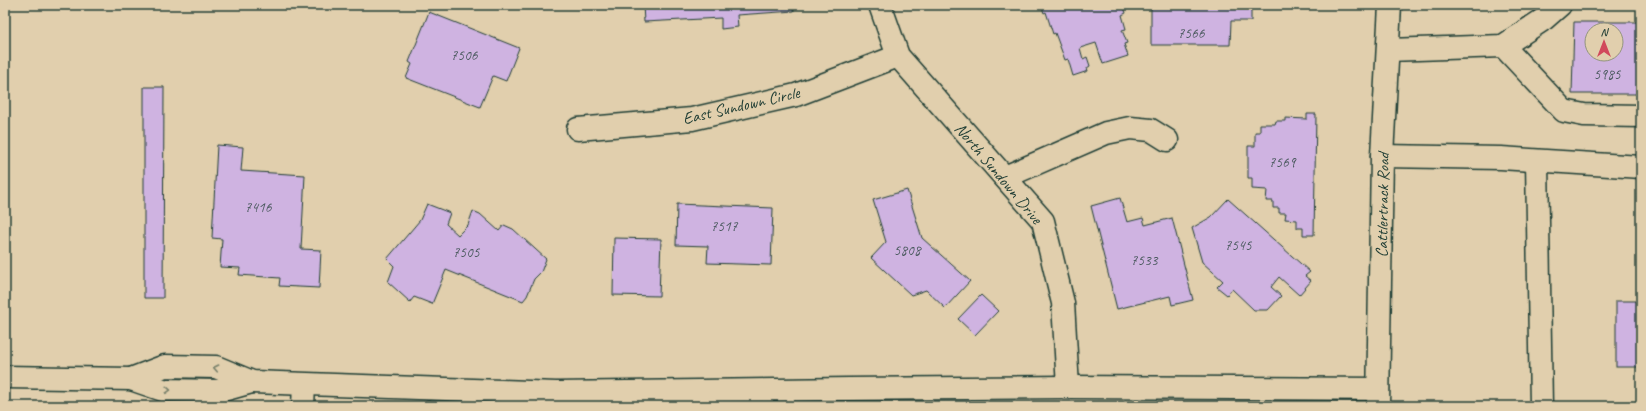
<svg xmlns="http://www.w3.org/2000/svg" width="1646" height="411" font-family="Caveat,sans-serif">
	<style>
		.building { fill: #cfb3e1; stroke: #1f3d34; fill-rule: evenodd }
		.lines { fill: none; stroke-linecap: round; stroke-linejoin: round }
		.minor-casing { stroke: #1f3d34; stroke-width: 25 }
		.minor { stroke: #e1cfad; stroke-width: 22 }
		.oneway { stroke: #767f6a }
		.labels { text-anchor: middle; stroke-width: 4; stroke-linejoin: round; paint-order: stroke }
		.number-label { font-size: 15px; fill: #4b5a5f }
		.street-label { font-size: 17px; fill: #1f3d34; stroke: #e1cfad }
	</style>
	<rect width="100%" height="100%" fill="#e1cfad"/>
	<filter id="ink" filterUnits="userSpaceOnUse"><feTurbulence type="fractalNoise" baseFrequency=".025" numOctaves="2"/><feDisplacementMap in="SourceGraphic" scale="8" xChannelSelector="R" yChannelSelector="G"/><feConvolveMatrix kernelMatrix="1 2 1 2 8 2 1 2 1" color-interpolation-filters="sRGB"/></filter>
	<g filter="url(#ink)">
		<g class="building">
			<path d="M 643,5 L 793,5 L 794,11 L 737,15 L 738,27 L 721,29 L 721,18 L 644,22 Z"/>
			<path d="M 1041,5 L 1123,5 L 1126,13 L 1122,15 L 1126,29 L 1122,30 L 1127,43 L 1124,44 L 1128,56 L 1103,64 L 1096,43 L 1080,48 L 1083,59 L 1087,57 L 1090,66 L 1087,68 L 1088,71 L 1073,76 L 1068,59 L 1065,60 L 1055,33 L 1053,34 L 1046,12 L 1044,13 Z"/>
			<path d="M 1151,5 L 1251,5 L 1251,21 L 1231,21 L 1230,45 L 1151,45 Z"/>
			<path d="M 429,12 L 519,48 L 506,81 L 493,76 L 480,107 L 406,78 L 412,64 L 409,62 Z"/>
			<path d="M 1574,22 L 1641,22 L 1641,94 L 1572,94 ZM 1592,30 L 1616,30 L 1616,54 L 1592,54 Z"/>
			<path d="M 144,87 L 164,87 L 163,298 L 144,298 Z"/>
			<path d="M 1307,114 L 1316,114 L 1314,235 L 1303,235 L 1303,228 L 1297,228 L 1297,220 L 1285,219 L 1286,213 L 1279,213 L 1279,208 L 1273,208 L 1273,201 L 1266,201 L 1267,190 L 1252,189 L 1252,178 L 1248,178 L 1248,146 L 1255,146 L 1255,132 L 1260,132 L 1260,124 L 1275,124 L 1276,121 L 1285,121 L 1285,118 L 1307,119 Z"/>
			<path d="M 217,145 L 243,147 L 241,171 L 305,175 L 301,249 L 321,250 L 319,288 L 279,286 L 280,278 L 239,275 L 240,268 L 220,267 L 222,239 L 212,238 Z"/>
			<path d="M 907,190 L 922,238 L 970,281 L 945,308 L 926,290 L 911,295 L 871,258 L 886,242 L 873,200 Z"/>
			<path d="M 1120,198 L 1127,222 L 1143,218 L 1145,225 L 1172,218 L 1193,300 L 1172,305 L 1170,296 L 1117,309 L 1091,206 Z"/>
			<path d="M 1228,199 L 1310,272 L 1305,276 L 1311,281 L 1299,295 L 1279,277 L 1271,287 L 1281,296 L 1268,310 L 1254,310 L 1232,289 L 1227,295 L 1217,287 L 1223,281 L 1202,262 L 1192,228 L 1211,217 Z"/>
			<path d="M 427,204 L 450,213 L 446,224 L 458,235 L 468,225 L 473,211 L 480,214 L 499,231 L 504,225 L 513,229 L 546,259 L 541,272 L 534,279 L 527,296 L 523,301 L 446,270 L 432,304 L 414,297 L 410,302 L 388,282 L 394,266 L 387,259 L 420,220 Z"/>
			<path d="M 677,204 L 773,208 L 771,265 L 707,263 L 708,246 L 676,245 Z"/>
			<path d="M 614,238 L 661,239 L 659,296 L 613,295 Z"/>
			<path d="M 981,295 L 998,311 L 975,335 L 958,319 Z"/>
			<rect x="1616" y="301" width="25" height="66"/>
		</g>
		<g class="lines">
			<g class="minor-casing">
				<g id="minor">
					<path d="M 880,5 L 898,56 L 1043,221 L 1063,303 L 1068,387"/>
					<path d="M 1503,46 L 1564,111 L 1584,115 L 1641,116"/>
					<path d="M 1389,50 L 1503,46 L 1544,19 L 1560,5"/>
					<path d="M 578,129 L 692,119 L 796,95 L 898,56"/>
					<path d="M 1382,156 L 1501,158 L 1641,167"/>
					<path d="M 1537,161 L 1541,406"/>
					<path d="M 1005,177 L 1106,133 L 1130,128 L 1151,130 L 1167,140"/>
					<path d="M 5,377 L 131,379 L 163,390 L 220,391 L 252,382"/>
					<path d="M 131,379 L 165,366 L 216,367 L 252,382 L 556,393 L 849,389 L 1068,387 L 1378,389"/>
					<path d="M 303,406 L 304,385"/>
					<path d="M 1378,406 L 1382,156 L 1390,5"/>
				</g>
			</g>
			<use href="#minor" class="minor"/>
		</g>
		<defs><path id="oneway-chevron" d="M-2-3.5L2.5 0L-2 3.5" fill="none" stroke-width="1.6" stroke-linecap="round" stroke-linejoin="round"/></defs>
		<g class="oneway">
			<use href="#oneway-chevron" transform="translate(216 368) rotate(-168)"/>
			<use href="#oneway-chevron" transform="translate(168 390) rotate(4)"/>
		</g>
	</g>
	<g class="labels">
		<g class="number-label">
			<text x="1191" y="38">7566</text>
			<text x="464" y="60">7506</text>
			<text x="1607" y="79">5985</text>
			<text x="1282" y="167">7569</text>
			<text x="258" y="212">7416</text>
			<text x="724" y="231">7517</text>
			<text x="1238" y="250">7545</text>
			<text x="907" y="255">5808</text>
			<text x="466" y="257">7505</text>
			<text x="1144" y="265">7533</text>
		</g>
		<g class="street-label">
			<text transform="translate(741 105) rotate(-13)" y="6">East Sundown Circle</text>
			<text transform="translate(999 173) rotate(50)" y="6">North Sundown Drive</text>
			<text transform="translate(1382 205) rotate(-89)" y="6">Cattlertrack Road</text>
		</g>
	</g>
	<rect width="1646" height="411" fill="none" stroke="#e1cfad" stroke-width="20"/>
	<rect x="10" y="10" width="1626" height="391" fill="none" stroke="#1f3d34" stroke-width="1.5" filter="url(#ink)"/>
	<g transform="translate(1604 42)"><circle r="19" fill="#e1cfad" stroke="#93957d"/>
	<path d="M0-3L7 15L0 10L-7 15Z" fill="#d1495b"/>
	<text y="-6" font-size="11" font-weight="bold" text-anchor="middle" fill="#1f3d34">N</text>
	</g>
</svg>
